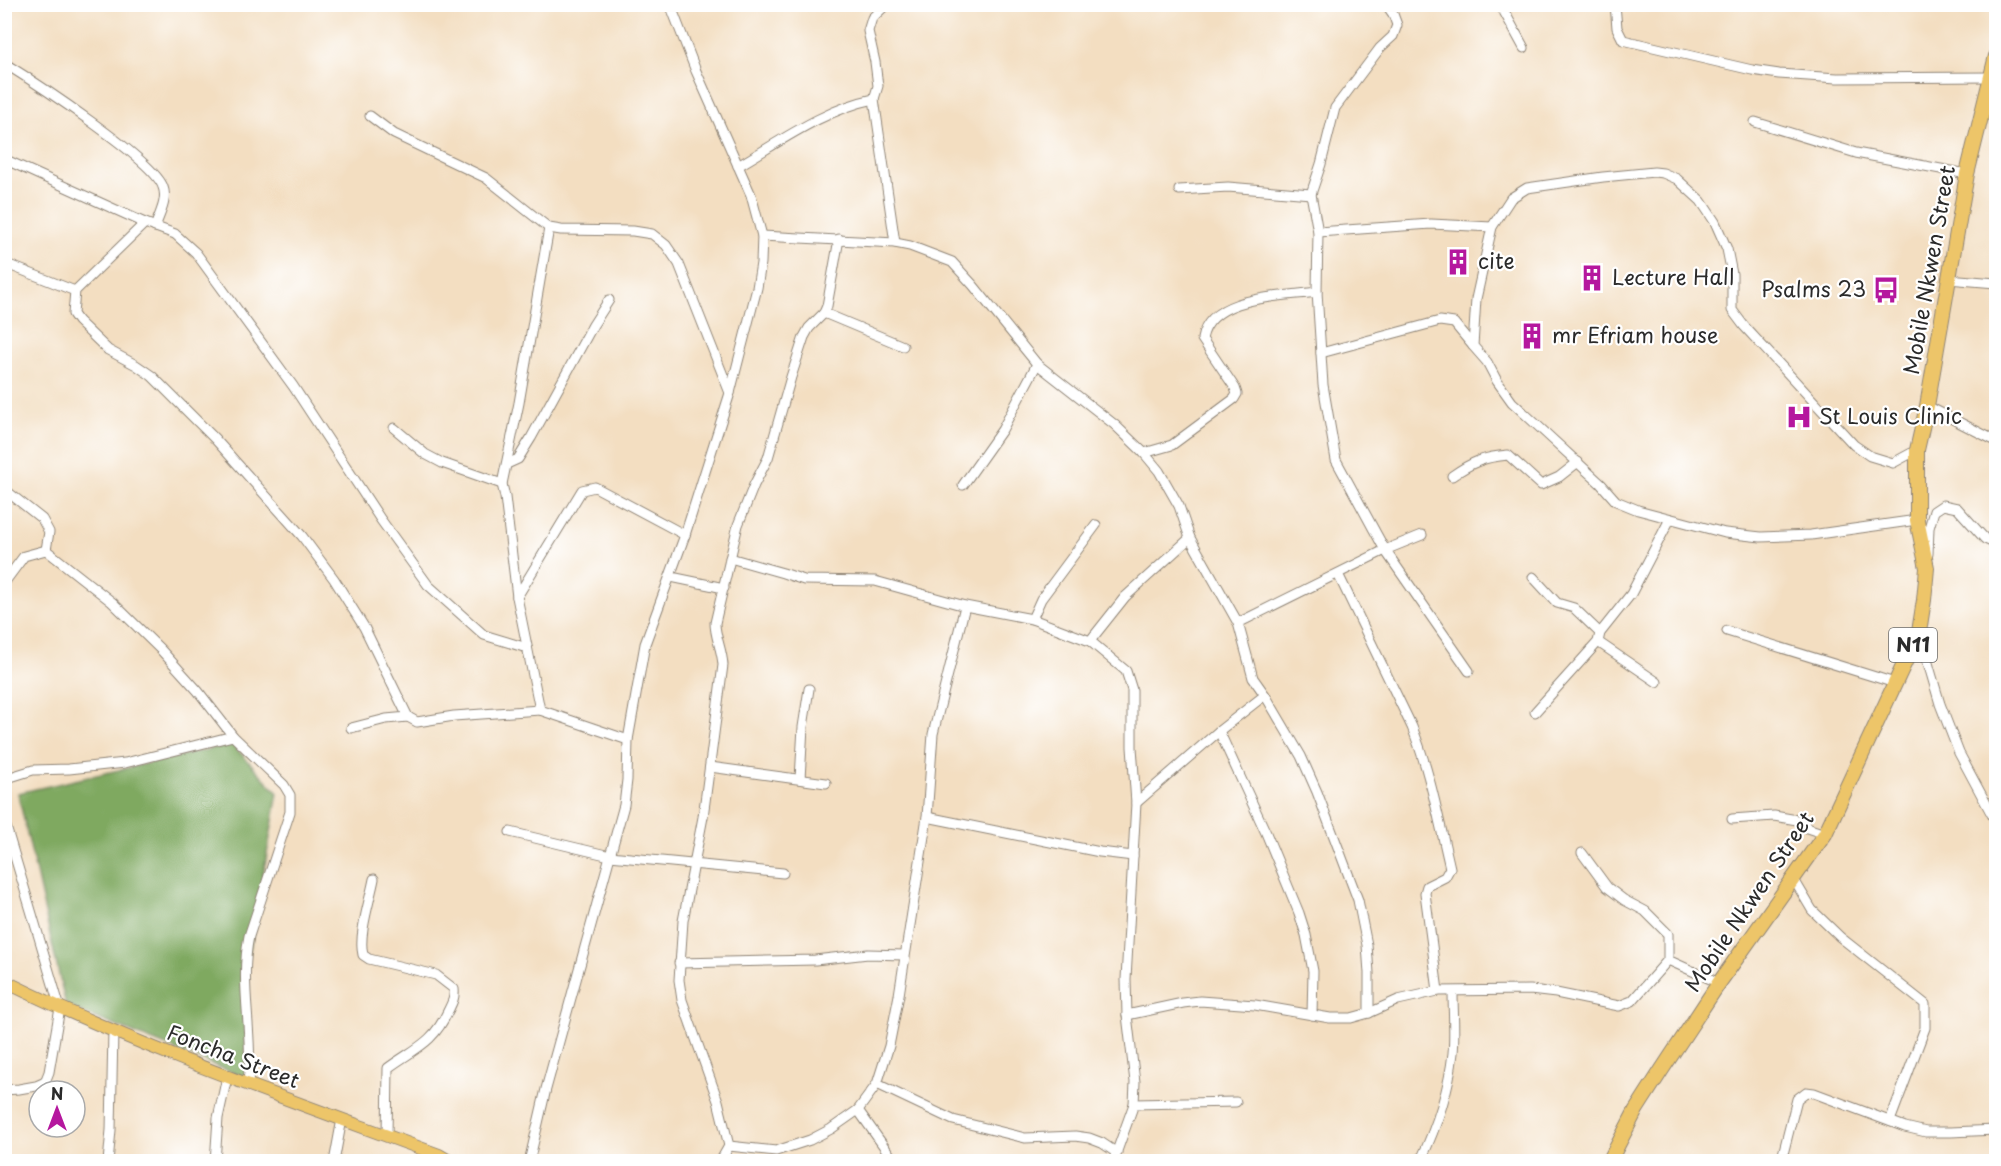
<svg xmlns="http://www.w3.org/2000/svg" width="2001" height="1166" font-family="'Playpen Sans',sans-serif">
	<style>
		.forest { fill: #7fa960; stroke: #556a46; stroke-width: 1.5 }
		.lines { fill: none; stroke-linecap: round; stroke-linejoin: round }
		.minor-casing { stroke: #8f8476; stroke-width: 11 }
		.major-casing { stroke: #8f8476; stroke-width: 14 }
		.highway-casing { stroke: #8f8476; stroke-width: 16 }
		.minor { stroke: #fff; stroke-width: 9 }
		.major { stroke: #edc569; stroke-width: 12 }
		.highway { stroke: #edc569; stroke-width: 14 }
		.labels { text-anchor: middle; stroke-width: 4.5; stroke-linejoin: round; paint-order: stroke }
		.shield { fill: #fff; stroke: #6b6b6b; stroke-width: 1.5 }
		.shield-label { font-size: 20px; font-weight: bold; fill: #2b2b2b }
		.poi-label { font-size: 21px; fill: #2b2b2b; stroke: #fff; text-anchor: start }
		.street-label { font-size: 21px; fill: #2b2b2b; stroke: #fff }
	</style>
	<rect width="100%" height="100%" fill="#fff"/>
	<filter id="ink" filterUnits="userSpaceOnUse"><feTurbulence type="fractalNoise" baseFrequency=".0167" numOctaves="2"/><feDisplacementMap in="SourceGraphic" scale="12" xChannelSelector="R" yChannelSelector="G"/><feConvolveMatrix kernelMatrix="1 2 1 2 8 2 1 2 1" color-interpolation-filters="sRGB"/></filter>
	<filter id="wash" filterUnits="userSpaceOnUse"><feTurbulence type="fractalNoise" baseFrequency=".008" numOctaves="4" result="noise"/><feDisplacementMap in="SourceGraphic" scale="24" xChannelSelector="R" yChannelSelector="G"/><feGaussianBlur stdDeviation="1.35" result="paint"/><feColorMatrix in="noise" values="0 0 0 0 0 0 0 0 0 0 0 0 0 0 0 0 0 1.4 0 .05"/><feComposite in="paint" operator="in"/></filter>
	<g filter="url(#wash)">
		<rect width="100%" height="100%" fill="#f3dec1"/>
		<path class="forest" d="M 232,744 L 278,793 L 245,975 L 246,1078 L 66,1006 L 18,793 Z"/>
	</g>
	<g filter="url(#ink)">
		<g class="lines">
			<g class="minor-casing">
				<g id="minor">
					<path d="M 1386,4 L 1393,14 L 1397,25 L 1393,36 L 1380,48 L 1335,108 L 1321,164 L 1311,194 L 1318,232 L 1317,292 L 1323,385 L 1336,460 L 1385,550 L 1469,671"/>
					<path d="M 1500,4 L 1524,48"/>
					<path d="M 1615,4 L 1617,28 L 1623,40 L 1752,70 L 1779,74 L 1837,78 L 1991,77"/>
					<path d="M 4,63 C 33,81 154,160 163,187 C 168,200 159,215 155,227"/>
					<path d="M 874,99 L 895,243"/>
					<path d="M 370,116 L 394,134 L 486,178 L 549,228 L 561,230 L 633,231 L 652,234 L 666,245 L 679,264 L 730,393"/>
					<path d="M 1755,122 L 1856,153 L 1967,174"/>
					<path d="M 4,159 L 145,223 L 175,234 L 196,253 L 293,386 L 381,520 L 428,585 L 484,635 L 527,648"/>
					<path d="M 738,166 C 781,141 825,109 874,99 L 878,86 L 875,62 L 868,31 L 872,18 L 887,4"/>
					<path d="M 1179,190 L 1228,187 L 1311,194"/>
					<path d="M 145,223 L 75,291 L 73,314 L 78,321 L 108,350 L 136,365 L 152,376 L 215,439 L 302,536 L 334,579 L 364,627 L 408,717"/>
					<path d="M 549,228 L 519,403 L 502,484 L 505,497 L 517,597 L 540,710 L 628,740"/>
					<path d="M 1318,232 L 1431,224 L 1492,227"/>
					<path d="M 762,236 L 895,243 L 910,246 L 952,262 L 973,285 L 1037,364 L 1115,425 L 1144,453 L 1159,471 L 1179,506 L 1190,538 L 1238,623 L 1253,678 L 1265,695 L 1219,731 L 1136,803"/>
					<path d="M 4,263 L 75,291"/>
					<path d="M 1948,279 L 1996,283"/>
					<path d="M 824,313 L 903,346"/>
					<path d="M 1321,353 L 1440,321 L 1454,323 L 1473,346"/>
					<path d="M 1927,406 L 1996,441"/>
					<path d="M 394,428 L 425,454 L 442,463 L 502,484"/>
					<path d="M 1917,450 L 1893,463 L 1870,456 L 1854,445 L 1744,326 L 1732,310 L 1732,274 L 1727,249 L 1715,222 L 1701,201 L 1677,179 L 1663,173 L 1654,172 L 1603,177 L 1527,188 L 1511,198 L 1492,227 L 1476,299 L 1473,346 L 1487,362 L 1497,381 L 1512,402 L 1601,484 L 1616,501 L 1638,510 L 1725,533 L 1761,537 L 1811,535 L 1917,520"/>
					<path d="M 1144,453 L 1172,445 L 1234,399 L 1237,394 L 1235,388 L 1202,339 C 1210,295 1281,297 1317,292"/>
					<path d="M 507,464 L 518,459 L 531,438 L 593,325 L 609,300"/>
					<path d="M 1452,476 C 1472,462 1484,457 1508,455 L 1541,485 L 1559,477 L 1578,462"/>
					<path d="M 963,485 L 1002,430 L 1037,364"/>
					<path d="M 4,489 L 42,519 L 49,532 L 46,550"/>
					<path d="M 46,550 L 112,602 L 161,650 L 198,691 L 233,736 L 284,785 L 290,795 L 290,812 L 249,936 C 239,985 254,1034 248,1083"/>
					<path d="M 1928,554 L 1929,528 L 1934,511 L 1943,505 L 1957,508 L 1985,539 L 1996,544"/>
					<path d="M 730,558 L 783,573 L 804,580 L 875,581 L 965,606 L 1032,619 L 1090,641 L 1126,671 L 1132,690 L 1132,747 L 1136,803 L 1126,979 L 1127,1015 L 1135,1082 L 1134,1104 L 1113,1162"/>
					<path d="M 1338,574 L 1412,727 C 1430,772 1439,821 1450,868 L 1445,877 L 1427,886 L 1425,893 L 1438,991"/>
					<path d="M 671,577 L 724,588"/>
					<path d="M 1533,577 L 1557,603 L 1574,608 L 1600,633"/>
					<path d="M 4,583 L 24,556 L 46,550"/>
					<path d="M 517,597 L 582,490 L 595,487 L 685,535"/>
					<path d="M 1032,619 L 1041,599 L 1096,525"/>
					<path d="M 1238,623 L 1385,550 L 1422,535"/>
					<path d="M 1727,631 L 1895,683"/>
					<path d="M 1919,632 L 1940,704 L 1959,753 L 1996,822"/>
					<path d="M 1090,641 L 1125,597 L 1190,538"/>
					<path d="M 1598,642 L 1657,682"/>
					<path d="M 1265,695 L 1301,756 L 1317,792 L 1358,900 L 1367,945 L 1369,973 L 1369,1013"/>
					<path d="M 1535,712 L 1598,642 L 1600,633 L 1631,594 L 1670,519"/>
					<path d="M 351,728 L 386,719 L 408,717 L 417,722 L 454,716 L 540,710"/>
					<path d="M 1219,731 L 1266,833 L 1299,913 L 1306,935 L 1313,971 L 1312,1015"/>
					<path d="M 710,767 L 826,783"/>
					<path d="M 4,779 L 33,770 L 69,769 L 125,763 L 233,736"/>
					<path d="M 800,779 L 803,727 L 809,689"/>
					<path d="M 927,817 L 1100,852 L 1133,856"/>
					<path d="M 1732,819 L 1774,816 L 1797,820 L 1804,823 L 1807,828 L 1825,834"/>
					<path d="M 4,820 L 60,1008 L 49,1072 L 45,1082 L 36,1086 L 19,1089 L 4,1090"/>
					<path d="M 510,832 L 610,856 L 783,873"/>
					<path d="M 1793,878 L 1812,910 L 1840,937 L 1925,1004 L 1925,1028 L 1890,1121"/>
					<path d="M 374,879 C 370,900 358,935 363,955 L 369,959 L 436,975 L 454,989 C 455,998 452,1003 448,1011 C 433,1044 415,1048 388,1068 L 387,1136"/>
					<path d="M 1668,960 L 1719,983"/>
					<path d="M 679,963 L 815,960 L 868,954 L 904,955"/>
					<path d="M 1127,1015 L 1183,1003 L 1200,1001 L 1255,1005 L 1330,1018 L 1351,1018 L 1369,1013 L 1398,1000 L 1438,991 L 1530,990 L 1556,993 L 1619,1006 L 1632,1001 L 1668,960 L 1668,934 L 1645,911 L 1624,900 L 1607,887 L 1582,853"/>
					<path d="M 877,1084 L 953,1120 L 1025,1138 L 1075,1136 L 1089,1138 L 1102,1143 L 1117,1153"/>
					<path d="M 1134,1104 L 1236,1102"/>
					<path d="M 858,1110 L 895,1162"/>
					<path d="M 729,1146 L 776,1151 L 810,1140 L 831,1129 L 858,1110 L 877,1084 L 889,1046 L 899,995 L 927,817 L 933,734 L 965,606"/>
					<path d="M 108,1162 L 111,1130 L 113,1030"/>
					<path d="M 215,1162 L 218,1118 L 227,1077"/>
					<path d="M 334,1162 L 342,1119"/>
					<path d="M 529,1162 L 546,1089 L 624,805 L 627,780 L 628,740 L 645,644 L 685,535 L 730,393 L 757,288 L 761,263 L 762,236 L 751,195 L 696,71 L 670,4"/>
					<path d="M 720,1162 L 729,1146 L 718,1101 L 682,1000 L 679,980 L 683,921 L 703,817 L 723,665 C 722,649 715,637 715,623 L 738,525 L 754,485 L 768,458 L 791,377 L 804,337 L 809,328 L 824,313 L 827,306 L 839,239"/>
					<path d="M 1420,1162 C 1436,1128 1449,1090 1453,1053 C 1455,1033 1453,1012 1453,992"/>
					<path d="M 1781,1162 L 1797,1099 L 1806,1092 L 1814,1093 L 1905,1127 L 1926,1132 L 1951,1132 L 1996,1130"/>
				</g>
			</g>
			<g class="major-casing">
				<path id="major" d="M 4,981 C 144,1050 293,1101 439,1155 L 451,1162"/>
			</g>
			<g class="highway-casing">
				<path id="highway" d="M 1609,1162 L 1636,1110 L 1661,1071 L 1719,983 L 1825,834 L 1919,632 L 1924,600 L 1927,568 L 1917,520 L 1917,450 L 1927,406 L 1967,174 L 1996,56"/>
			</g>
			<use href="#minor" class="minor"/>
			<use href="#major" class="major"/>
			<use href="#highway" class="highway"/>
		</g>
	</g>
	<defs>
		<g id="building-bare" transform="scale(2.07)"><path d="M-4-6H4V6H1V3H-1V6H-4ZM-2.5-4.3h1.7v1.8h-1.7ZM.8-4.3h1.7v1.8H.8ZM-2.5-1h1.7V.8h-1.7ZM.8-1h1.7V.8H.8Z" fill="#b5179e" stroke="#fff" stroke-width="2.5" paint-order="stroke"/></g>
		<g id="bus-bare" transform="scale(2.07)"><path d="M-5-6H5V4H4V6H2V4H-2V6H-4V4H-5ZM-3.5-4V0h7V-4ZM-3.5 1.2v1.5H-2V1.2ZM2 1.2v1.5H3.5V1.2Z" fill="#b5179e" stroke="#fff" stroke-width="2.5" paint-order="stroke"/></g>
		<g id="hospital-bare" transform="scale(2.07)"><path d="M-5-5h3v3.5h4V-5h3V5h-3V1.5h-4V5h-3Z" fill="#b5179e" stroke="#fff" stroke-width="2.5" paint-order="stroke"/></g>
	</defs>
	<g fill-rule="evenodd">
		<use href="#building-bare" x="1458" y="262"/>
		<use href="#building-bare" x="1592" y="278"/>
		<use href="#bus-bare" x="1886" y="290"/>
		<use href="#building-bare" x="1532" y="336"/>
		<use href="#hospital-bare" x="1799" y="417"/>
	</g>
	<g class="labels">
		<rect class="shield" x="1889" y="628" width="48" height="34" rx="4.5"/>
		<g class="shield-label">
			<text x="1913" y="652">N11</text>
		</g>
		<g class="poi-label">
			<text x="1478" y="269">cite</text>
			<text x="1612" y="285">Lecture Hall</text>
			<text x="1866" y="297" text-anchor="end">Psalms 23</text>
			<text x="1552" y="343">mr Efriam house</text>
			<text x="1819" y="424">St Louis Clinic</text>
		</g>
		<g class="street-label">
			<text transform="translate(1930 270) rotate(-80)" y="7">Mobile Nkwen Street</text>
			<text transform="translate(1750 902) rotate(-56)" y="7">Mobile Nkwen Street</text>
			<text transform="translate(233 1057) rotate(21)" y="7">Foncha Street</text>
		</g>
	</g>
	<rect width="2001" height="1166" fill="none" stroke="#fff" stroke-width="24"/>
	<g transform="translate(57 1109)"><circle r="28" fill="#ffffff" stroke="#aaaaaa" stroke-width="1.5"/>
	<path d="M0-4.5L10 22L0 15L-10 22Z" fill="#b5179e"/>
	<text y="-9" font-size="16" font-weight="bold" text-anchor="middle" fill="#2b2b2b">N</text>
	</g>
</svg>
